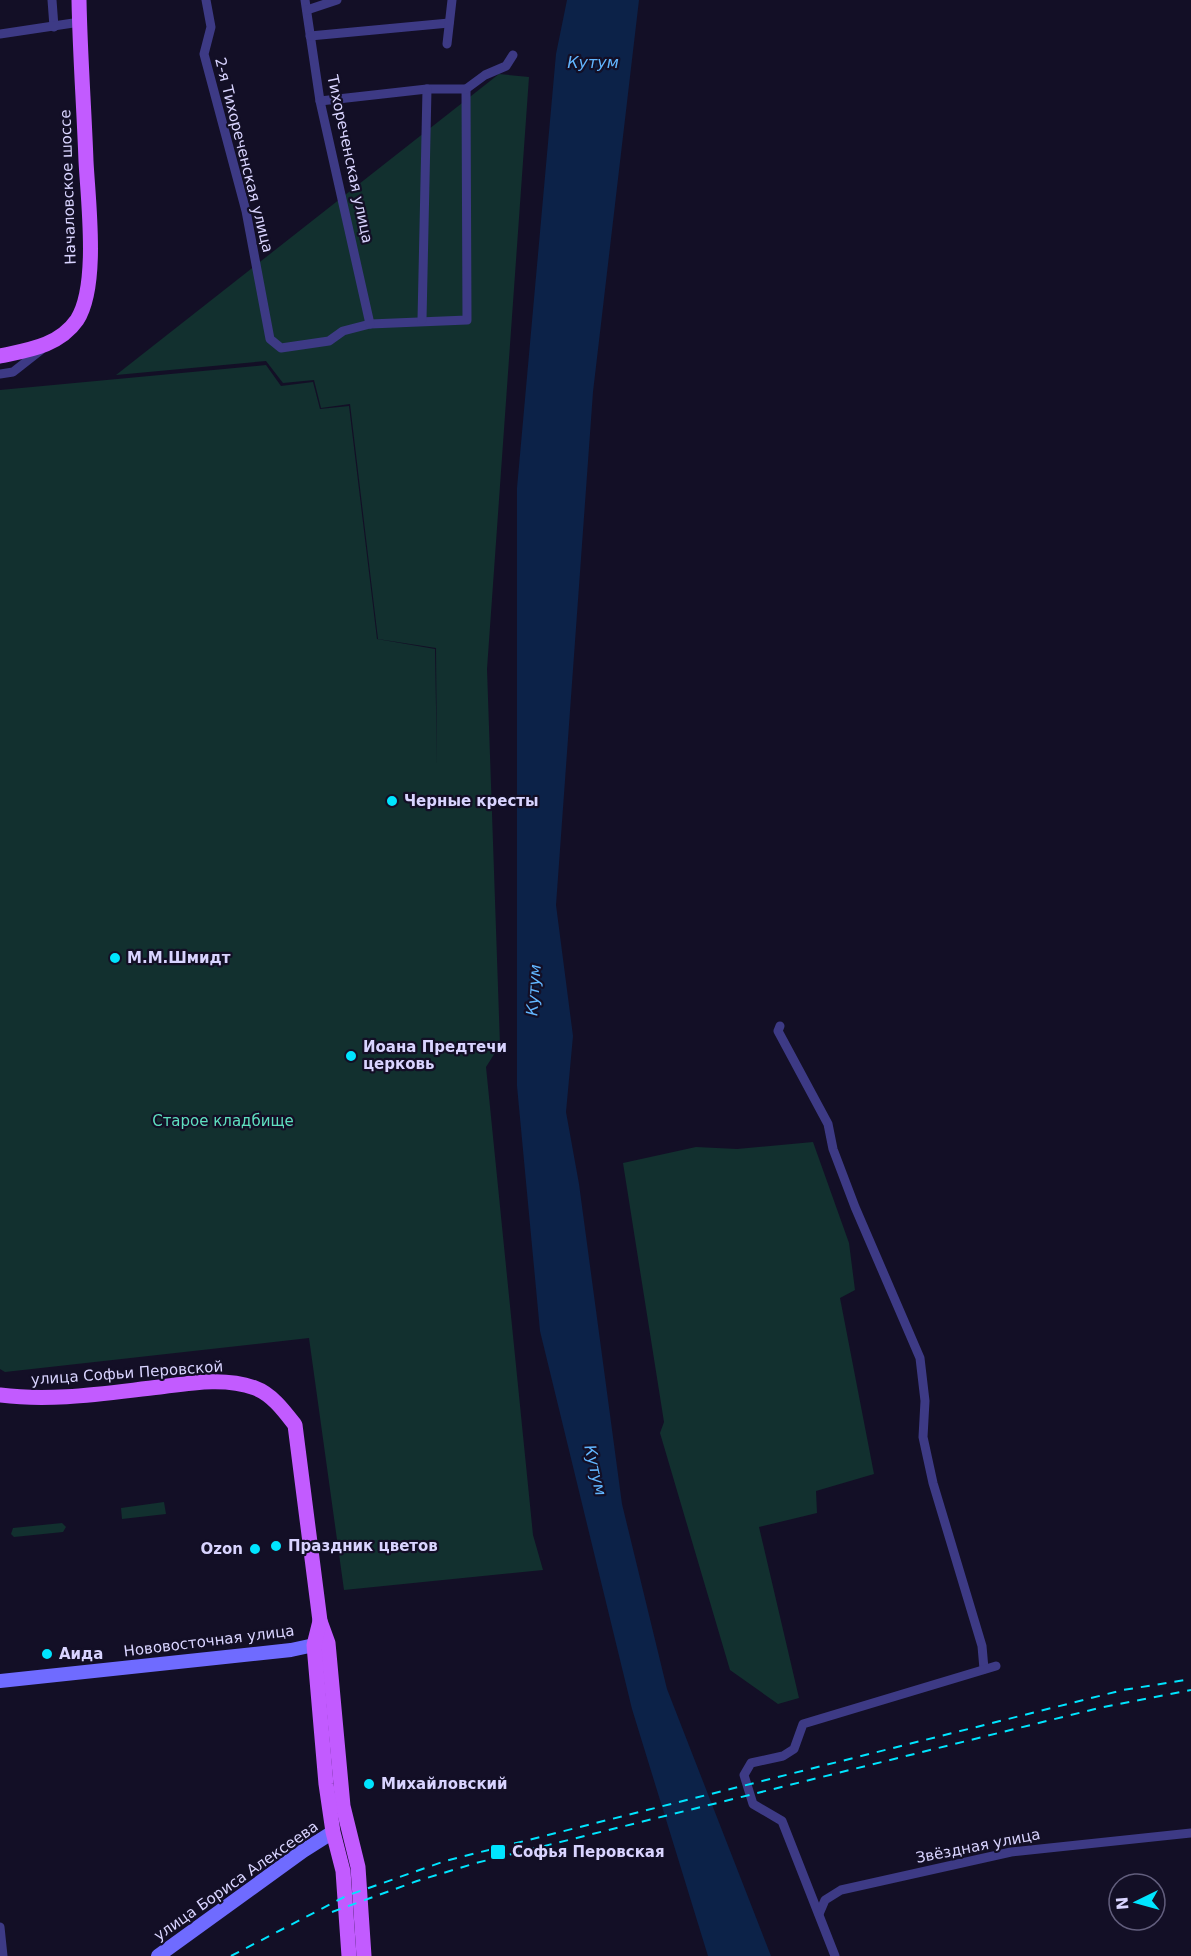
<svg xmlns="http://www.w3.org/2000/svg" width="1191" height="1956" font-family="'DejaVu Sans',sans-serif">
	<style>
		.green { fill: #12302f }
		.water { fill: #0c2248 }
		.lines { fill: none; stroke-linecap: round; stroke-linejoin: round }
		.street { stroke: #3d3a85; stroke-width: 9 }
		.secondary { stroke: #6f6bff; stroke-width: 14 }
		.primary { stroke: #c25bff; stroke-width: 15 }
		.rail { stroke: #00e5ff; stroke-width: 2; stroke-dasharray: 9 8; stroke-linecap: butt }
		.poi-dot { fill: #00e5ff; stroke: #130f26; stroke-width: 2 }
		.labels { text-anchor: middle; stroke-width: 4.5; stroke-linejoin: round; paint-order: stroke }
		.street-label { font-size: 15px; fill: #d9d4ff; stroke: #130f26 }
		.poi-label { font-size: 15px; font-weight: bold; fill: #d9d4ff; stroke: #130f26; text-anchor: start }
		.park-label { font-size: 15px; fill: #5fe0c0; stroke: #130f26 }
		.water-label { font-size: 16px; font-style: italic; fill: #62b6ff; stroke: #130f26 }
	</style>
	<rect width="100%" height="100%" fill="#130f26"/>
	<g class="green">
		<path d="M 499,74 L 529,77 L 487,669 L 500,1045 L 486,1067 L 533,1535 L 543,1570 L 344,1590 L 309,1338 L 5,1372 L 0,1369 L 0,390 L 266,365 L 281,386 L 313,382 L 320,409 L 349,406 L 377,639 L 435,649 L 437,765 L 436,648 L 378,639 L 350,404 L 321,408 L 314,380 L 283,383 L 266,361 L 116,375 Z"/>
		<path d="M 813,1142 L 849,1243 L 855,1290 L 840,1298 L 874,1474 L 816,1491 L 817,1513 L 759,1527 L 799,1698 L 778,1704 L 730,1670 L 660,1433 L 664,1422 L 623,1163 L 696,1147 L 737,1149 Z"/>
		<path d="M 164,1502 L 166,1514 L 122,1519 L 121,1508 Z"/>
		<path d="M 62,1523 L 66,1527 L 63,1532 L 14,1537 L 11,1534 L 13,1528 Z"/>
	</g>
	<path class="water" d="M 567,0 L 639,0 L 593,392 L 556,905 L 573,1036 L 566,1112 L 579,1184 L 622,1504 L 667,1689 L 771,1956 L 708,1956 L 632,1709 L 540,1331 L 517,1086 L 517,488 L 556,54 Z"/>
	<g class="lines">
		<g class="street">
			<path d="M 52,0 L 54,27"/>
			<path d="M 206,0 L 211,27 L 204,54 L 246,211 L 270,339 L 281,348 L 329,341 L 343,331 L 370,324 L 467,320 L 466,89"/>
			<path d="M 305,0 L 320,101 L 370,324"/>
			<path d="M 307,10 L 337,0"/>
			<path d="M 0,34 L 80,22"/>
			<path d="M 310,36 L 449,23"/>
			<path d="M 447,44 L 452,0"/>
			<path d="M 320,101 L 427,89 L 466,89 L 485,75 L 506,66 L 513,55"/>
			<path d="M 422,320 L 427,89"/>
			<path d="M 0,374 L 13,372 L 41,350"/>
			<path d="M 780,1026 L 778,1031 L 828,1124 L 833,1149 L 855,1207 L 920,1358 L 925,1401 L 923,1437 L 933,1483 L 982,1646 L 984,1669"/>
			<path d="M 819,1914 L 825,1900 L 841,1890 L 1011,1852 L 1191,1833"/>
			<path d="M 0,1927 L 3,1956"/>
			<path d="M 835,1956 L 782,1821 L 753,1804 L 744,1775 L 751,1763 L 783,1756 L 794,1749 L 803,1724 L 996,1666"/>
		</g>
		<g class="secondary">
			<path d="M 0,1681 L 291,1650 L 314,1645"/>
			<path d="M 158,1956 L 303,1851 L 333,1832"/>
		</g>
		<g class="primary">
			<path d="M 0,356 C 28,350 59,346 77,320 C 99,286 88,201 86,161 C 84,107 80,54 79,0"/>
			<path d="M 0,1395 C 53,1402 106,1393 160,1387 C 191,1383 225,1377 255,1388 C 272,1394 285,1412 295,1425 L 320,1621 L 328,1643 L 343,1806 L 358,1867 L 364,1956"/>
			<path d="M 320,1621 L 314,1645 L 326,1784 L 333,1832 L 343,1871 L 349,1956"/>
		</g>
		<g class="rail">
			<path d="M 332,1912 L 417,1881 L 476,1863 L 1099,1708 L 1191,1690"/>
			<path d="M 231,1956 L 346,1896 L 445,1861 L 1123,1690 L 1191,1679"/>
		</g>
	</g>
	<g class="poi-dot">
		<circle cx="392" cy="801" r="6"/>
		<circle cx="115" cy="958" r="6"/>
		<circle cx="351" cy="1056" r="6"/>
		<circle cx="276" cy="1546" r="6"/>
		<circle cx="255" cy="1549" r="6"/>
		<circle cx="47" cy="1654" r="6"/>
		<circle cx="369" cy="1784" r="6"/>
		<rect x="490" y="1844" width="16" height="16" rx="3"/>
	</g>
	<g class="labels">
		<g class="street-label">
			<text transform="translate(244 155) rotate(76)" y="5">2-я Тихореченская улица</text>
			<text transform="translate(350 159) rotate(78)" y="5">Тихореченская улица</text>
			<text transform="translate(68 187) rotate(-92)" y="5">Началовское шоссе</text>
			<text transform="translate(127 1373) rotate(-4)" y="5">улица Софьи Перовской</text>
			<text transform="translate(209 1641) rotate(-7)" y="5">Нововосточная улица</text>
			<text transform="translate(978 1846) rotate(-11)" y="5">Звёздная улица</text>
			<text transform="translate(236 1881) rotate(-35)" y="5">улица Бориса Алексеева</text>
		</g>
		<g class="poi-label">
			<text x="404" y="806">Черные кресты</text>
			<text x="127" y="963">М.М.Шмидт</text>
			<text x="363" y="1052">Иоана Предтечи<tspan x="363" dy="17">церковь</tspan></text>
			<text x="288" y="1551">Праздник цветов</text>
			<text x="243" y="1554" text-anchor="end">Ozon</text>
			<text x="59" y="1659">Аида</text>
			<text x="381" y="1789">Михайловский</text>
			<text x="512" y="1857">Софья Перовская</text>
		</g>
		<g class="park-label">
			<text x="223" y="1126">Старое кладбище</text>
		</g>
		<g class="water-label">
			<text x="593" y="68">Кутум</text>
			<text transform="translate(533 990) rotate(-86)" y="6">Кутум</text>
			<text transform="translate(596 1470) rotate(77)" y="6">Кутум</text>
		</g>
	</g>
	<g transform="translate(1137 1902) rotate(265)"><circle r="28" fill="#130f26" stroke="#625e7d" stroke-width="1.5"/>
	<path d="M0-4.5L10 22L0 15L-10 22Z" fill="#00e5ff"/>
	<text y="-9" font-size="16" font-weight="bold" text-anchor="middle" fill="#d9d4ff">N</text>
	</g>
</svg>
